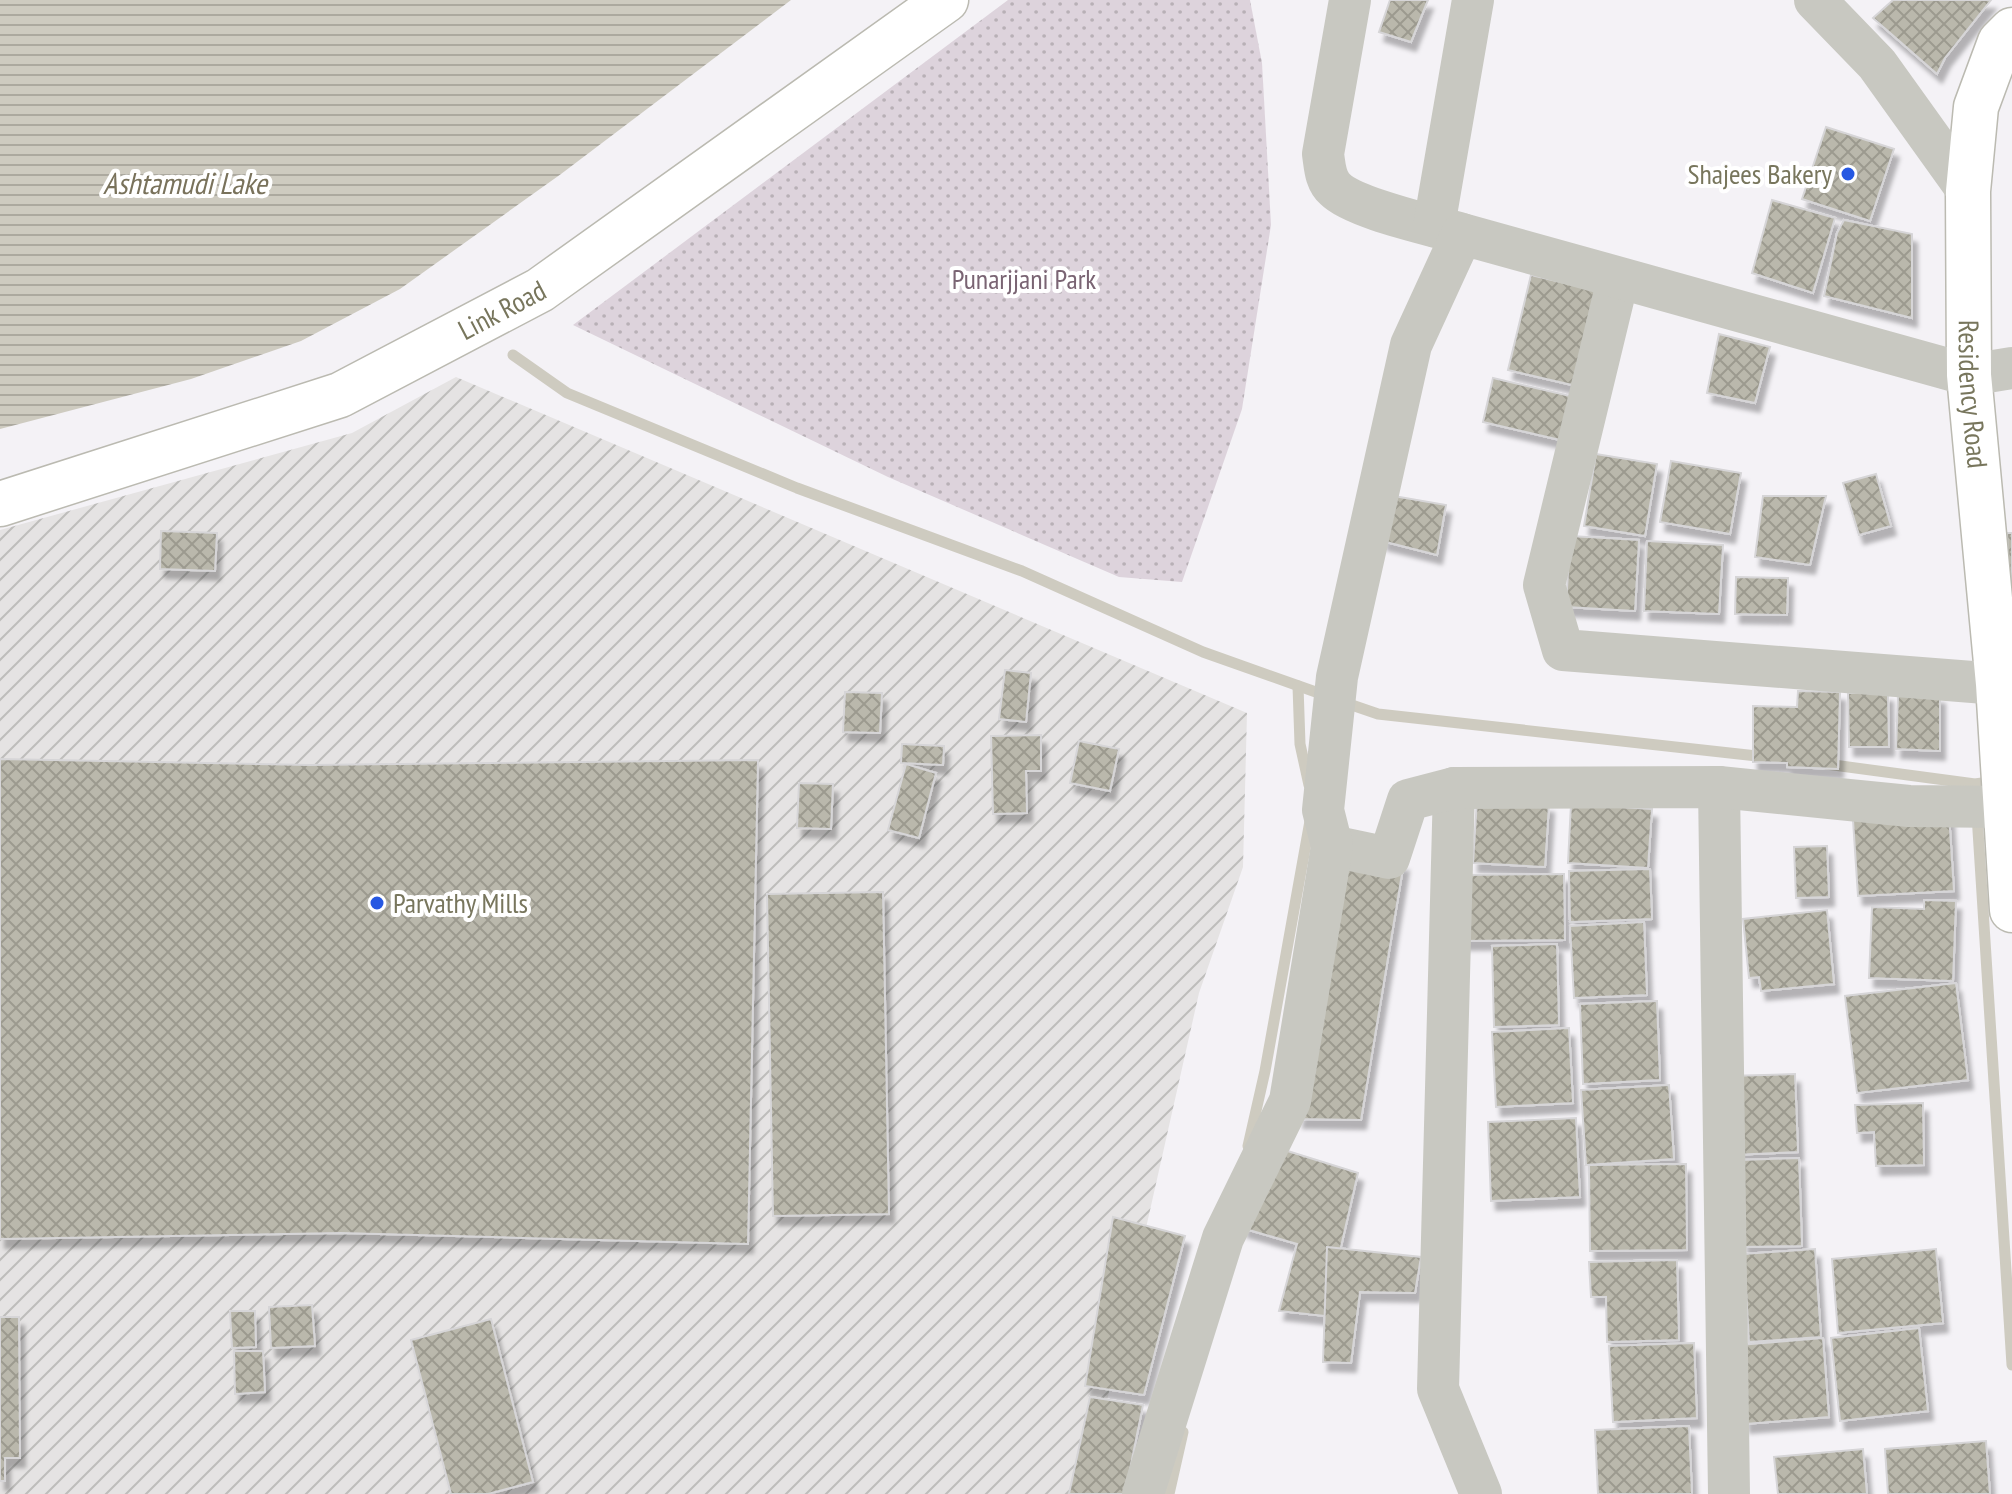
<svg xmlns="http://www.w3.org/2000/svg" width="2012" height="1494" font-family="'PT Sans Narrow',sans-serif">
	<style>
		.industrial { fill: url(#industrial-furrows) }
		.green { fill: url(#green-dots) }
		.water { fill: url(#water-rules) }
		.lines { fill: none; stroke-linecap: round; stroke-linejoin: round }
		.stream { stroke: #cecbc0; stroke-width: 11 }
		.building { fill: url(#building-cross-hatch); stroke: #d6d5d7; stroke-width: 2; filter: url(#shadow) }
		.secondary-casing { stroke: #bbbab1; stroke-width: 47 }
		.street { stroke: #c8c8c1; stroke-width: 42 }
		.secondary { stroke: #fff; stroke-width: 44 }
		.poi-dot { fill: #2658e2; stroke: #fff; stroke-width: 3 }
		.labels { text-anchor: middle; stroke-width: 8; stroke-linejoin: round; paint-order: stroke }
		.poi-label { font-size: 28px; fill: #78765d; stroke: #fff; text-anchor: end }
		.park-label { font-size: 28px; fill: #7a6473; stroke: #fff }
		.street-label { font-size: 28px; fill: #78765d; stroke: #fff }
		.water-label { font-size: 30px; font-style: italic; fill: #79725b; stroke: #fff }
	</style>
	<defs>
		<pattern id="industrial-furrows" width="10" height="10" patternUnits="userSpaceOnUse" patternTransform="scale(2)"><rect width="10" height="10" fill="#e5e3e3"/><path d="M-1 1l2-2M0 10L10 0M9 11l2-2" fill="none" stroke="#bebdbb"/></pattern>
		<pattern id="green-dots" width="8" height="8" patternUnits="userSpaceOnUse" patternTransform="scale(2)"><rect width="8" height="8" fill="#ddd3dc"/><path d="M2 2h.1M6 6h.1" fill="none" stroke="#b8b0b6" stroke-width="1.8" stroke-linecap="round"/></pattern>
		<pattern id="water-rules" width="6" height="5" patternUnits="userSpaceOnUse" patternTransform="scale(2)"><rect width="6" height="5" fill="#cecbc0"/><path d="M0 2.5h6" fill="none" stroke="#aca99f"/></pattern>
		<pattern id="building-cross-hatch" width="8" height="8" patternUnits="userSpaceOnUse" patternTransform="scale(2)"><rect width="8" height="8" fill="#bab8ac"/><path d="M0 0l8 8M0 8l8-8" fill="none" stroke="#9c9a8f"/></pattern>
		<filter id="shadow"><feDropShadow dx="5" dy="9" stdDeviation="2" flood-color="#0004"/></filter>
	</defs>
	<rect width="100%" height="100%" fill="#f4f2f6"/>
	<path class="industrial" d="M 456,377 L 1247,713 L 1243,867 L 1199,993 L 1086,1494 L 0,1494 L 0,530 L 352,433 Z"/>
	<path class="green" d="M 1008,0 L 1250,0 L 1262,63 L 1271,225 L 1242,409 L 1182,582 L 1119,577 L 888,477 L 573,325 Z"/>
	<path class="water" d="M 0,0 L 791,0 L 561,174 L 400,289 L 301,341 L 191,379 L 0,429 Z"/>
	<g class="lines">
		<g class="stream">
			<path d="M 513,355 L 567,393 L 797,488 L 1022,571 L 1203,652 L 1327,696"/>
			<path d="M 1298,686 L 1300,744 L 1309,785"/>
			<path d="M 1343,702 L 1378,714 L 1766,757"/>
			<path d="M 1826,764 L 1975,784 L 1996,781"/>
			<path d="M 1977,815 L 2012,1365"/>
			<path d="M 1248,1146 L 1265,1071 L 1310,821"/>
			<path d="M 1169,1494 L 1183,1432"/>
		</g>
	</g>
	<g class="building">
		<path d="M 1390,0 L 1428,0 L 1411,42 L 1379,32 Z"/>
		<path d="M 1893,0 L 1991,0 L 1945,58 L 1937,74 L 1873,18 Z"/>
		<path d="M 1826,127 L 1894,149 L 1870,221 L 1802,199 Z"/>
		<path d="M 1772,200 L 1835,218 L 1813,293 L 1752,273 Z"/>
		<path d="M 1844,220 L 1912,234 L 1912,318 L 1824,296 L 1837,233 Z"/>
		<path d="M 1531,275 L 1607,293 L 1585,388 L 1508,370 Z"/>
		<path d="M 1719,334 L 1770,347 L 1755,403 L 1707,393 Z"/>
		<path d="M 1493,378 L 1570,396 L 1560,440 L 1483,422 Z"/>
		<path d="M 1596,454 L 1657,464 L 1645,536 L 1584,526 Z"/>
		<path d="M 1671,461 L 1741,473 L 1730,534 L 1660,522 Z"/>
		<path d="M 1876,474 L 1891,526 L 1859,535 L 1843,483 Z"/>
		<path d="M 1388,495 L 1446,505 L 1437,555 L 1382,541 Z"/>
		<path d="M 1763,496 L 1826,496 L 1810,565 L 1755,557 Z"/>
		<path d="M 161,531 L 217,533 L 215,571 L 160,569 Z"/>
		<path d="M 2007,533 L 2012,533 L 2012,589 L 2009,589 Z"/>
		<path d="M 1570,536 L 1639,540 L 1635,611 L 1566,607 Z"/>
		<path d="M 1647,541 L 1723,545 L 1719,614 L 1644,611 Z"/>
		<path d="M 1736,577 L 1788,578 L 1787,615 L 1735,614 Z"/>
		<path d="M 1005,670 L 1031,673 L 1026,722 L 999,719 Z"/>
		<path d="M 1798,691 L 1840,692 L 1838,769 L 1787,767 L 1787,763 L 1753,762 L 1753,706 L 1797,707 Z"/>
		<path d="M 845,692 L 882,693 L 880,733 L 843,732 Z"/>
		<path d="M 1848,693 L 1888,693 L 1889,747 L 1849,747 Z"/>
		<path d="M 1898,695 L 1940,695 L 1940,751 L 1896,749 Z"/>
		<path d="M 1041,735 L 1041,771 L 1026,771 L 1027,813 L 993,814 L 991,736 Z"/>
		<path d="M 1079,741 L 1119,749 L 1110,791 L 1070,783 Z"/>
		<path d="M 902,744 L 944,746 L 943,765 L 901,763 Z"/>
		<path d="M 0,759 L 310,765 L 758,760 L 748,1244 L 341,1233 L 0,1239 Z"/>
		<path d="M 906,764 L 936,773 L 919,838 L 888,830 Z"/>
		<path d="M 799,783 L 833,784 L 831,829 L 797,828 Z"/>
		<path d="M 1477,800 L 1549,804 L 1545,867 L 1473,863 Z"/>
		<path d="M 1571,804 L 1652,809 L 1648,868 L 1568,863 Z"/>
		<path d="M 1949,814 L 1954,891 L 1858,896 L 1853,820 Z"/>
		<path d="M 1827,846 L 1829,897 L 1796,898 L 1794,847 Z"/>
		<path d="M 1404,862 L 1361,1120 L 1298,1119 L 1343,868 Z"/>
		<path d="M 1650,869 L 1652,919 L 1570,922 L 1569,871 Z"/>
		<path d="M 1564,874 L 1565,940 L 1461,941 L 1460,875 Z"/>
		<path d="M 883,892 L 889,1214 L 773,1216 L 767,894 Z"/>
		<path d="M 1924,900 L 1956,901 L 1953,981 L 1869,978 L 1872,907 L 1924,909 Z"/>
		<path d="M 1827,910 L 1834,984 L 1761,991 L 1759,977 L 1749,978 L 1743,919 Z"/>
		<path d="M 1644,922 L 1647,995 L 1574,998 L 1570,926 Z"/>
		<path d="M 1557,944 L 1559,1025 L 1494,1027 L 1492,946 Z"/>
		<path d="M 1956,983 L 1968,1080 L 1857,1093 L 1845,996 Z"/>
		<path d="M 1657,1001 L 1660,1080 L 1583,1084 L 1580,1004 Z"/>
		<path d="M 1569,1028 L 1573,1103 L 1496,1107 L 1492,1032 Z"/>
		<path d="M 1795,1074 L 1798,1152 L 1732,1155 L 1729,1076 Z"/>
		<path d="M 1669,1085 L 1674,1159 L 1586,1165 L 1581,1090 Z"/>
		<path d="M 1923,1103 L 1924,1165 L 1876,1166 L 1874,1132 L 1857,1133 L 1855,1105 Z"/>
		<path d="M 1576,1118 L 1580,1197 L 1491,1201 L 1488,1122 Z"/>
		<path d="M 1262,1143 L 1358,1173 L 1325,1316 L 1279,1311 L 1297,1244 L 1242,1228 Z"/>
		<path d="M 1799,1158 L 1802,1246 L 1743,1247 L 1741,1160 Z"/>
		<path d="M 1686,1164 L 1687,1250 L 1590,1251 L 1589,1165 Z"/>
		<path d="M 1113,1217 L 1185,1236 L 1144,1395 L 1085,1386 Z"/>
		<path d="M 1327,1247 L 1421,1257 L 1415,1293 L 1360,1292 L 1351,1363 L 1323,1362 Z"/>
		<path d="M 1815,1249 L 1821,1337 L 1749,1342 L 1744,1254 Z"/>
		<path d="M 1936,1249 L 1943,1323 L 1838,1333 L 1832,1259 Z"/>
		<path d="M 1677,1260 L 1679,1340 L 1607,1342 L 1606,1297 L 1591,1297 L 1589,1262 Z"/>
		<path d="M 312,1305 L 315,1346 L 271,1348 L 269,1307 Z"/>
		<path d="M 230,1311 L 255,1311 L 256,1347 L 232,1348 Z"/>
		<path d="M 0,1317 L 19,1317 L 20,1458 L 5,1458 L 5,1481 L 0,1481 Z"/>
		<path d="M 491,1319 L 533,1482 L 488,1494 L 451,1494 L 411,1340 Z"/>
		<path d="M 1919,1328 L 1928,1411 L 1840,1421 L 1831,1338 Z"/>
		<path d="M 1823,1338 L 1829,1417 L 1745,1424 L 1739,1345 Z"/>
		<path d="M 1694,1343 L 1697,1418 L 1613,1422 L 1609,1346 Z"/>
		<path d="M 234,1351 L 263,1351 L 265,1392 L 235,1394 Z"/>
		<path d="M 1090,1397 L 1143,1405 L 1125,1494 L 1069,1494 Z"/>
		<path d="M 1689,1426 L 1692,1494 L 1598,1494 L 1595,1430 Z"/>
		<path d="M 1986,1441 L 1990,1494 L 1888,1494 L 1885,1449 Z"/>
		<path d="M 1863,1449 L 1867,1494 L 1778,1494 L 1774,1457 Z"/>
	</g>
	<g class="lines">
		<g class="secondary-casing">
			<g id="secondary">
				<path id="s1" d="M 2012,30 L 2000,42 L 1976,107 L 1968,191 L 1969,375 L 1998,684 L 2012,910"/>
				<path id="s2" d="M 0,504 L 340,395 L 540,290 L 946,0"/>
			</g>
		</g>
		<g class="street">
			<path d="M 1350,0 L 1323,154 C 1325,167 1325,180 1335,189 C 1355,209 1433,225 1462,234"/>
			<path d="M 1815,0 L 1877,64 L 1968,191"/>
			<path d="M 1434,226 L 1473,0"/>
			<path d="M 1618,279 L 1544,585 L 1563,650 L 1998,684"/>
			<path d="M 1719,787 L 1729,1494"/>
			<path d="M 1454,788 L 1438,1389 L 1481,1494"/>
			<path d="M 1332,846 L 1389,858 L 1408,800 L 1454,788 L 1719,787 L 1909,806 L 2004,807"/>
			<path d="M 1143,1494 L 1223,1238 L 1290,1101 L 1332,846 L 1323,810 L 1337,677 L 1411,345 L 1462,234 L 1969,375 L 2012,368"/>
		</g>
		<use href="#secondary" class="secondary"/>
	</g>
	<g class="poi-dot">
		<circle cx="1848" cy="174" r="8"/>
		<circle cx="377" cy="903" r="8"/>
	</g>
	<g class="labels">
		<g class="poi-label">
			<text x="1832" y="184">Shajees Bakery</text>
			<text x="393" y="913" text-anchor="start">Parvathy Mills</text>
		</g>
		<g class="park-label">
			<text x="1024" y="289">Punarjjani Park</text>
		</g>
		<g class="street-label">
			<text dy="10" stroke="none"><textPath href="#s2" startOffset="540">Link Road</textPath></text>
			<text dy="10" stroke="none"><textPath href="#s1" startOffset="374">Residency Road</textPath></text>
		</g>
		<g class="water-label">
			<text x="185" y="194">Ashtamudi Lake</text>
		</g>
	</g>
</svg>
